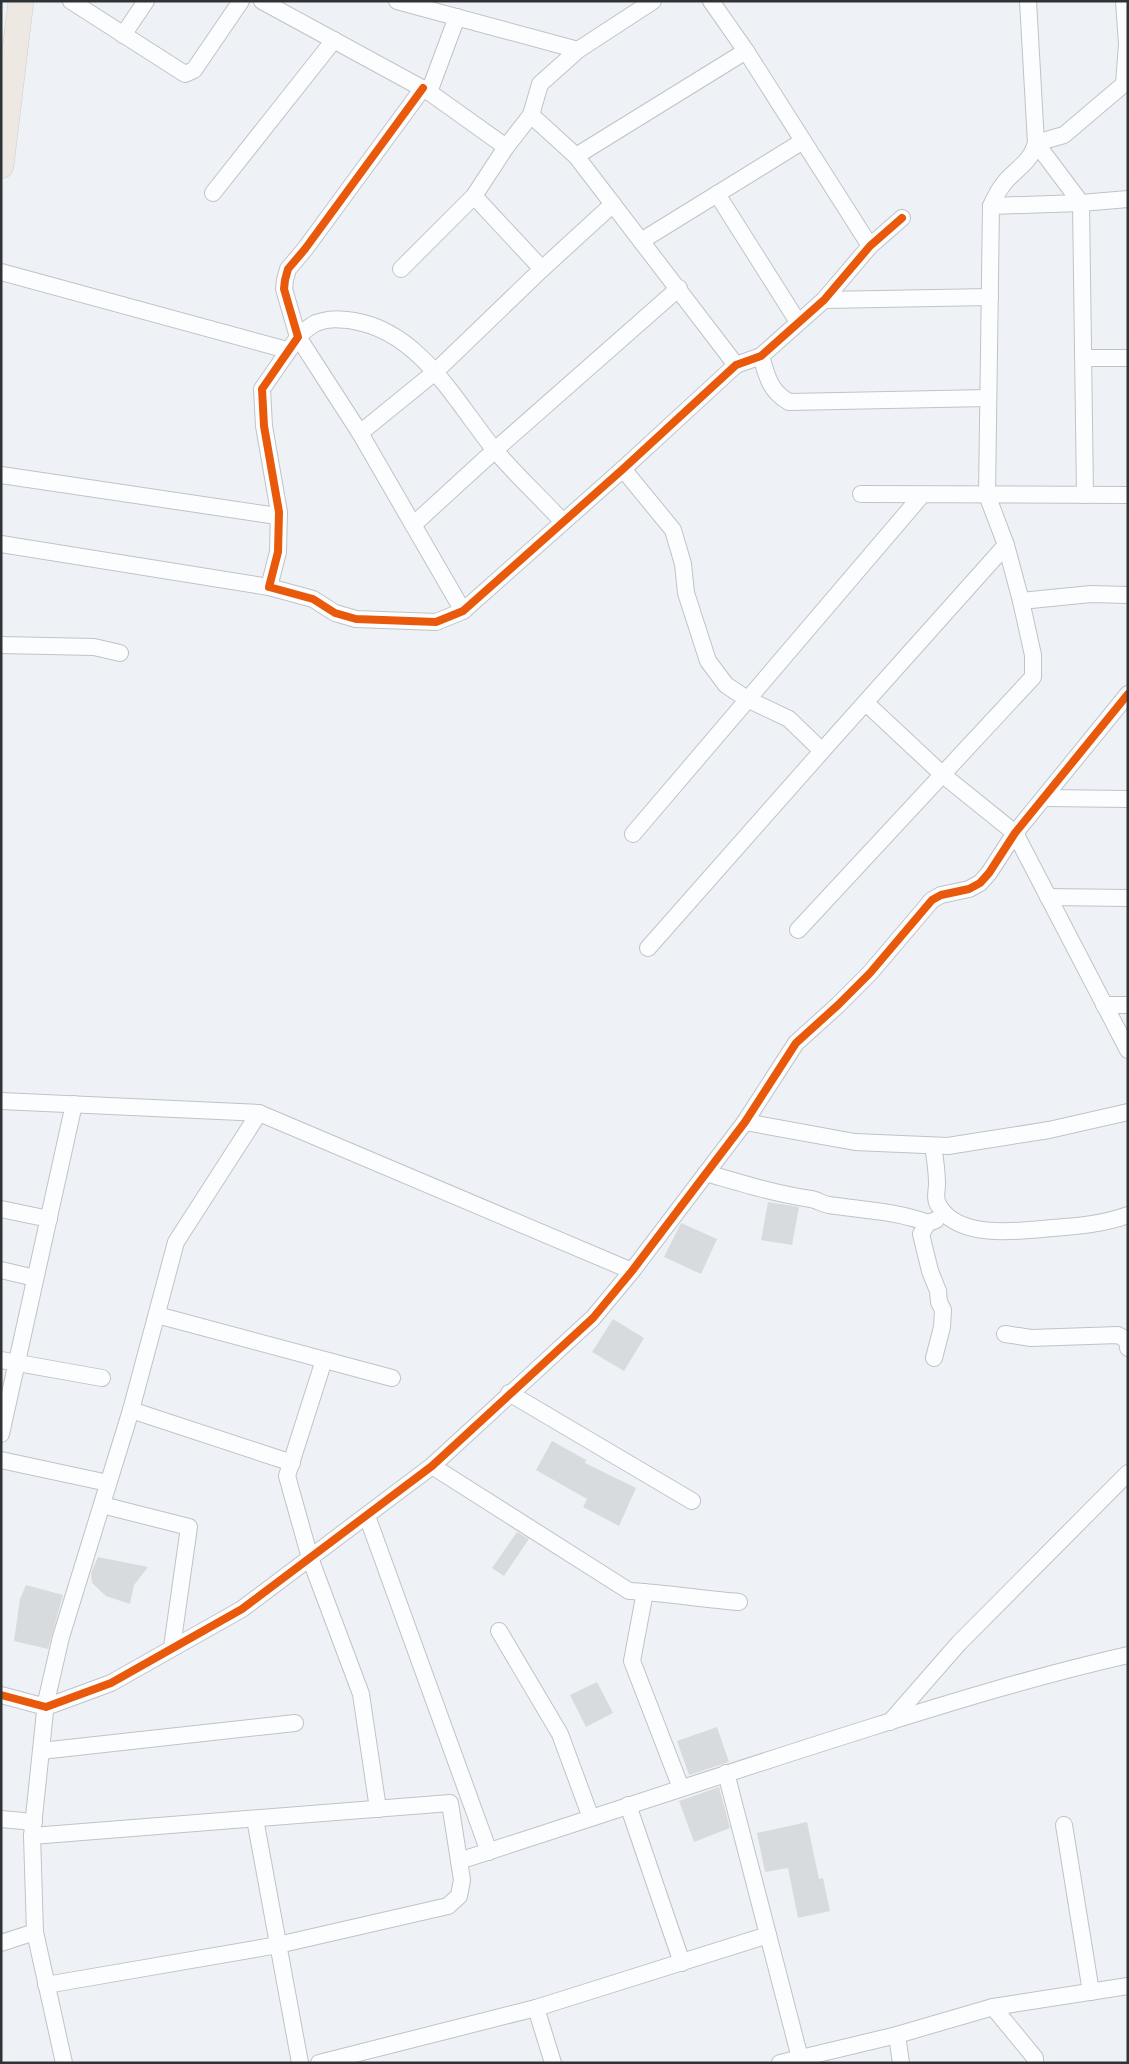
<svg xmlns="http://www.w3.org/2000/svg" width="1129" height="2064" font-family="Ubuntu,sans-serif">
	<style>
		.building { fill: #d8dbde }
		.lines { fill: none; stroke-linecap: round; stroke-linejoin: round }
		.street-casing { stroke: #c0c3c6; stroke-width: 18 }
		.primary-casing { stroke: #cbcdd0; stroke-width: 26 }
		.street { stroke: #fcfdfe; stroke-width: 16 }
		.primary { stroke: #eee8e3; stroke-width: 25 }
		.cycleway-casing { stroke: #fefefe; stroke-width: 11 }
		.cycleway { stroke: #e8590c; stroke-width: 8 }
	</style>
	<rect width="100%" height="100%" fill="#eef2f6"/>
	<g class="building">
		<path d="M 768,1202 L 799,1207 L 792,1245 L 761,1240 Z"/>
		<path d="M 681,1223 L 717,1239 L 701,1274 L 664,1257 Z"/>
		<path d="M 613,1319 L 644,1338 L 624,1371 L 592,1352 Z"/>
		<path d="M 552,1441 L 586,1460 L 585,1463 L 636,1488 L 619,1526 L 583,1507 L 587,1499 L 536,1470 Z"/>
		<path d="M 517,1532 L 529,1539 L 504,1576 L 492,1568 Z"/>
		<path d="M 98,1557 L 148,1567 L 134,1585 L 130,1604 L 106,1596 L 92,1583 L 91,1573 Z"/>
		<path d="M 26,1585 L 63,1595 L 48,1649 L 14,1641 L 20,1599 Z"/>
		<path d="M 597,1682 L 613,1713 L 586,1727 L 570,1695 Z"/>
		<path d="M 717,1727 L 729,1762 L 689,1775 L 677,1741 Z"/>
		<path d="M 719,1787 L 730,1828 L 694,1842 L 679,1801 Z"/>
		<path d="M 807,1822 L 819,1879 L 823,1878 L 830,1911 L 798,1918 L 788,1868 L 765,1872 L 757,1833 Z"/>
	</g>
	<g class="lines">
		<g class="street-casing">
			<g id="street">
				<path d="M 71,1 L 185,74 L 194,70 L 241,1"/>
				<path d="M 262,1 L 429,92 L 506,147"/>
				<path d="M 397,1 L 578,50"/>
				<path d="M 711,1 L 746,51 L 870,246"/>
				<path d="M 1028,1 L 1036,143 C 1031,162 1017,168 1005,182 C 999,189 995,197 991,206 L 987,495 L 1006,545 L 1021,601 L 1091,594 L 1128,595"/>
				<path d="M 123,35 L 146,1"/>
				<path d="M 423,88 L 305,249 L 288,269 L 285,280 L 284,289 L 298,337 L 262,389 L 264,426 L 279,512 L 278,552 L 269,587 L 313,599 L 335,613 L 356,619 L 436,622 L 463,611 L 623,469 L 736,365 L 761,356 L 824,300 L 870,246 L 902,218"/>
				<path d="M 429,92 L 457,17"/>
				<path d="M 531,115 L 576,156 L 736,365"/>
				<path d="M 576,156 L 746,51"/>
				<path d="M 213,193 L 334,40"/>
				<path d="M 717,194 L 798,322"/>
				<path d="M 474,196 L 542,269"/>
				<path d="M 991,206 L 1081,203 L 1128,199"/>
				<path d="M 641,241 L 803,141"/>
				<path d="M 401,269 L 474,196 L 506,147 L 531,115 L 540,84 L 578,50 L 653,1"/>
				<path d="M 1,272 L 287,350"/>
				<path d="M 824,300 L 990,297"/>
				<path d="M 761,356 C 767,377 770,391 789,402 L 988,398"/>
				<path d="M 1083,358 L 1128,358"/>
				<path d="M 360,433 L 435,372 L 542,269 L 613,204"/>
				<path d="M 623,469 L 673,530 L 683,564 L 686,593 L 708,661 L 726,685 L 747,699 L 789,719 L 822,751"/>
				<path d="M 1,475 L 277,516"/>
				<path d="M 861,494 L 1128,495"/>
				<path d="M 1085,495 L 1081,203 L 1036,143 L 1064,135 L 1124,84 L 1127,44 L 1124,1"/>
				<path d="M 413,525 L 495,450 L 679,288"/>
				<path d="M 1,544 L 269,587"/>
				<path d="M 463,611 L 360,433 L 298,337 C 303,332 310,326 316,323 C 329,318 340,319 354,321 C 420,332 455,401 494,449 C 515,474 540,497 562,521"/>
				<path d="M 1,645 L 94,647 L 120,653"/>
				<path d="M 866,703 L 943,775 L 1015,833 L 1128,1050"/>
				<path d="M 1044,798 L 1128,799"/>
				<path d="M 633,834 L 922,495"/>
				<path d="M 1048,897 L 1128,898"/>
				<path d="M 798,930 L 1033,677 L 1033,655 L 1021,601"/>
				<path d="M 648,948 L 822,751 L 1006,545"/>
				<path d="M 1104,1005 L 1128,1005"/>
				<path d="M 1,1101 L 259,1113 L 632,1271"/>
				<path d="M 745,1122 L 855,1142 L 948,1146 L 1049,1130 L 1128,1112"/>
				<path d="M 933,1146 C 935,1158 937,1171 937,1184 C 937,1191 934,1199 939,1206 C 959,1240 1020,1231 1053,1228 C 1079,1226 1103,1224 1128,1215"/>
				<path d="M 706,1173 C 741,1183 775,1194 811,1199 C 817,1200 823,1204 829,1205 C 862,1210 897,1211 928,1223"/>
				<path d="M 1,1209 L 49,1219"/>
				<path d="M 1,1270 L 35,1278"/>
				<path d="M 157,1315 L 392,1378"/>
				<path d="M 1005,1334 L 1031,1338 L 1118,1335 L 1127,1340 L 1128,1348"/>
				<path d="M 934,1358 L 942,1327 L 943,1310 L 939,1302 L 938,1291 L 930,1271 L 921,1234 L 928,1223 L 936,1220"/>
				<path d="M 1,1360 L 102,1378"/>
				<path d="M 324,1360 L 287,1476 L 310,1558 L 361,1694 L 378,1809"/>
				<path d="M 509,1393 L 692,1501"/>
				<path d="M 131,1410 L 292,1463"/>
				<path d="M 1,1434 L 74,1104"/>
				<path d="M 1,1460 L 108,1483"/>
				<path d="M 432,1466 L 629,1591 C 666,1593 702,1599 739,1602"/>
				<path d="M 102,1505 L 189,1527 L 172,1647"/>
				<path d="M 367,1516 L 489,1852"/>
				<path d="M 645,1592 L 632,1661 L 681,1788"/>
				<path d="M 499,1631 L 560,1734 L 591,1818"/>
				<path d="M 1,1695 L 46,1707 L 111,1683 L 242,1609 L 432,1466 L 593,1318 L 632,1271 L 745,1122 L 796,1043 L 838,1005 L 870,973 L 932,900 L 941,895 L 969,889 L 980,883 L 989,873 L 1015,833 L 1128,694"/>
				<path d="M 890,1722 L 959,1643 L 1128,1473"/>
				<path d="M 41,1751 L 295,1723"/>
				<path d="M 726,1773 L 800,2058"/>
				<path d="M 628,1805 L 682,1963"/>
				<path d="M 1,1819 L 34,1822"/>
				<path d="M 255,1819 L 300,2063"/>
				<path d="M 1064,1825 L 1091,1992"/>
				<path d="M 32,1836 L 450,1803 L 462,1880 L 459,1896 L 448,1906 L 278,1945 L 46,1985"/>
				<path d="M 459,1861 C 596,1817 732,1771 869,1728 C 955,1701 1040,1675 1128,1655"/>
				<path d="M 1,1943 L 35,1932"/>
				<path d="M 993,2007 L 1035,2058 L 1035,2063"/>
				<path d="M 536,2008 L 553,2063"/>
				<path d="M 897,2035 L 901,2063"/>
				<path d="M 64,2063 L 35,1932 L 32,1836 L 46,1702 L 61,1637 L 131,1410 L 176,1242 L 259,1113"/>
				<path d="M 319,2063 L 536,2008 L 768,1935"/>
				<path d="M 780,2063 L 897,2035 L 993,2007 L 1128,1986"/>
			</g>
		</g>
		<g class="primary-casing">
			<path id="primary" d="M 1,166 L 21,1"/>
		</g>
		<use href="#street" class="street"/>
		<use href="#primary" class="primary"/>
		<g class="cycleway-casing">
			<g id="cycleway">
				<path d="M 423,88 L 305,249 L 288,269 L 285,280 L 284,289 L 298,337 L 262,389 L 264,426 L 279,512 L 278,552 L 269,587 L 313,599 L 335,613 L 356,619 L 436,622 L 463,611 L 623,469 L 736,365 L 761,356 L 824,300 L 870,246 L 902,218"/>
				<path d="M 1,1695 L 46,1707 L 111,1683 L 242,1609 L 432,1466 L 593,1318 L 632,1271 L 745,1122 L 796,1043 L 838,1005 L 870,973 L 932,900 L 941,895 L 969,889 L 980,883 L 989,873 L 1015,833 L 1128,694"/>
			</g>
		</g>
		<use href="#cycleway" class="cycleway"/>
	</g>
	<rect width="1129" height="2064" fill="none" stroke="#303336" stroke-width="5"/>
</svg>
